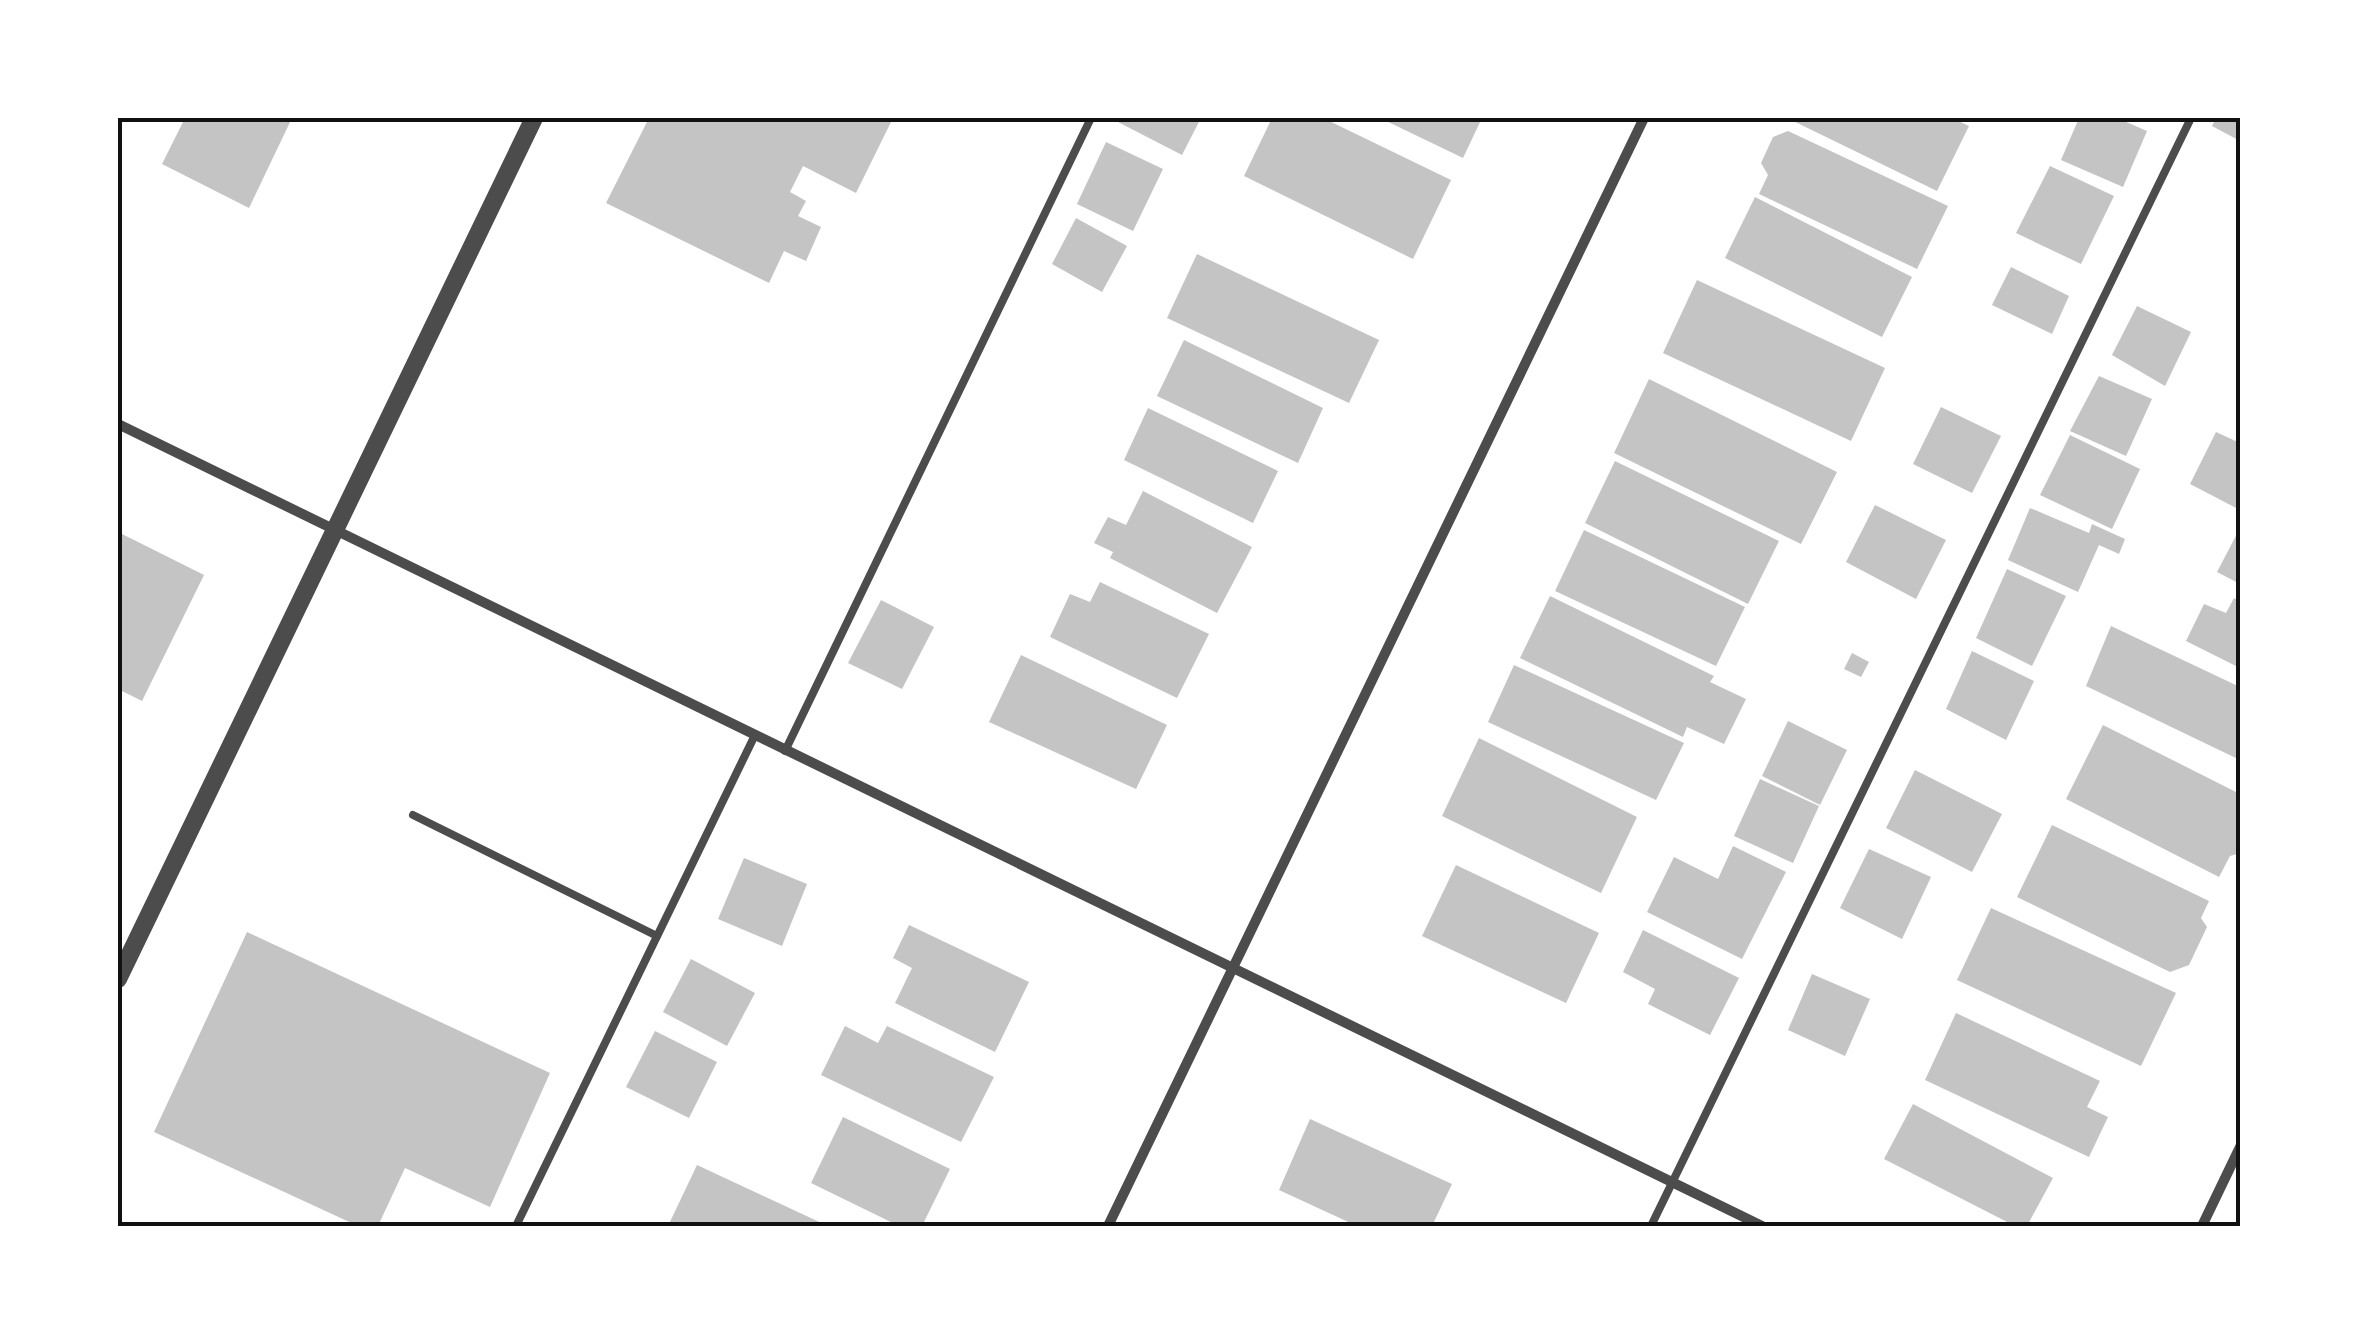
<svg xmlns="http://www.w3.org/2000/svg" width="2358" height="1344" font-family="'Work Sans',sans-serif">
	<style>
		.building { fill: #c4c4c4 }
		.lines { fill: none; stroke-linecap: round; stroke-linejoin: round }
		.service { stroke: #4c4c4c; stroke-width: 8 }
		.minor { stroke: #4c4c4c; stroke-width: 10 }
		.tertiary { stroke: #4c4c4c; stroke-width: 18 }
		.neatline { fill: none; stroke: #111; stroke-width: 4 }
	</style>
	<rect width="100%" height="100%" fill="#fff"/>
	<g class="building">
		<path d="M 185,118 L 292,118 L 249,208 L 162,164 Z"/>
		<path d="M 649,118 L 882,118 L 891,122 L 856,193 L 803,166 L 790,192 L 806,201 L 798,216 L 821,227 L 806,261 L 784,251 L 769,283 L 606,203 Z"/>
		<path d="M 1118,118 L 1201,118 L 1182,155 L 1116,121 Z"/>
		<path d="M 1272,118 L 1323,118 L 1451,180 L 1413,259 L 1244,176 Z"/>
		<path d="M 1380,118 L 1482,118 L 1463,158 Z"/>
		<path d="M 1787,118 L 1952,118 L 1969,126 L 1937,191 Z"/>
		<path d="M 2079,118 L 2117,118 L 2147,131 L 2123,187 L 2061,160 Z"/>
		<path d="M 2216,118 L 2240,118 L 2240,141 L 2212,126 Z"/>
		<path d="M 1788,131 L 1948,206 L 1917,269 L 1759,194 L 1768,175 L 1761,163 L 1773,137 Z"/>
		<path d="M 1106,142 L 1163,169 L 1133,231 L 1077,204 Z"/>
		<path d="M 2050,166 L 2114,196 L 2081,264 L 2016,233 Z"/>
		<path d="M 1755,197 L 1912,277 L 1882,337 L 1725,258 Z"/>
		<path d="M 1076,218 L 1127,246 L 1102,292 L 1052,264 Z"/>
		<path d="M 1197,254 L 1379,340 L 1349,403 L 1167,318 Z"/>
		<path d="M 2011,267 L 2069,296 L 2052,334 L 1992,305 Z"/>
		<path d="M 1697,280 L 1885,368 L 1851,441 L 1663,353 Z"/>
		<path d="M 2137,306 L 2191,332 L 2165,386 L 2112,355 Z"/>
		<path d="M 1184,340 L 1323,408 L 1298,463 L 1157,396 Z"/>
		<path d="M 2099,376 L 2152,399 L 2126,456 L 2070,431 Z"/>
		<path d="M 1649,379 L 1837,472 L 1801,544 L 1614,453 Z"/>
		<path d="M 1941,407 L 2001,436 L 1972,493 L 1913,464 Z"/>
		<path d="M 1148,408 L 1278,471 L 1253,523 L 1124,460 Z"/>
		<path d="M 2216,432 L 2240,443 L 2240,510 L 2190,484 Z"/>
		<path d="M 2070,435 L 2140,469 L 2112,529 L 2040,495 Z"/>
		<path d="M 1615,461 L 1779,541 L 1748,604 L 1585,523 Z"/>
		<path d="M 1143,491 L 1252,547 L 1217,613 L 1110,558 L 1113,552 L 1094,543 L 1108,517 L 1126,525 Z"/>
		<path d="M 1875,505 L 1946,540 L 1916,599 L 1846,562 Z"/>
		<path d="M 2030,508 L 2089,533 L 2092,524 L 2125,539 L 2119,554 L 2099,545 L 2078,592 L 2008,560 Z"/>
		<path d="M 2240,528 L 2240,584 L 2217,572 Z"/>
		<path d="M 1584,530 L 1745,607 L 1716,666 L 1555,591 Z"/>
		<path d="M 118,532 L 204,575 L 142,701 L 118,689 Z"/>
		<path d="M 2007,569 L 2066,596 L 2032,666 L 1976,638 Z"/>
		<path d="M 1100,582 L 1209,634 L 1177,698 L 1050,637 L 1070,594 L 1090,602 Z"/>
		<path d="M 1550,596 L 1714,676 L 1710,682 L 1746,699 L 1724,744 L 1687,727 L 1683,737 L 1520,658 Z"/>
		<path d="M 2234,598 L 2240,602 L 2240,668 L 2186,641 L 2204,604 L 2226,613 Z"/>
		<path d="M 881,600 L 934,627 L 902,689 L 848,663 Z"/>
		<path d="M 2111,626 L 2240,687 L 2240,760 L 2086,686 Z"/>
		<path d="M 1972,651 L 2034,681 L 2006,740 L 1946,709 Z"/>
		<path d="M 1852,653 L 1869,662 L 1861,677 L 1844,669 Z"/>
		<path d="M 1021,655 L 1167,725 L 1136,789 L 989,722 Z"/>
		<path d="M 1514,665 L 1684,743 L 1656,800 L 1488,722 Z"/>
		<path d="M 1788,721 L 1847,750 L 1820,805 L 1762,776 Z"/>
		<path d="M 2103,725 L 2240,794 L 2240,853 L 2230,856 L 2219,877 L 2066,799 Z"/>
		<path d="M 1479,738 L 1637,817 L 1601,893 L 1442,816 Z"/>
		<path d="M 1915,770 L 2002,814 L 1972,872 L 1886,828 Z"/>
		<path d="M 1760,779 L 1819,806 L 1793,863 L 1734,836 Z"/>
		<path d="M 2052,825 L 2209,901 L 2201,918 L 2207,927 L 2189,965 L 2170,972 L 2017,897 Z"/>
		<path d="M 1733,846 L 1786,872 L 1742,959 L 1647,912 L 1674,857 L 1718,879 Z"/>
		<path d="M 1869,849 L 1931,877 L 1902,939 L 1840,908 Z"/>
		<path d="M 744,858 L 807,884 L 782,946 L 718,919 Z"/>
		<path d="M 1456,865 L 1599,933 L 1566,1003 L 1422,936 Z"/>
		<path d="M 1991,908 L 2176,993 L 2141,1066 L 1957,980 Z"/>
		<path d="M 909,925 L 1029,982 L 995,1052 L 895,1003 L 912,968 L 893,958 Z"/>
		<path d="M 1643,930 L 1739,978 L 1710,1035 L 1648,1004 L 1655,989 L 1623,972 Z"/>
		<path d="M 247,932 L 550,1073 L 490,1207 L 405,1168 L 378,1226 L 358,1226 L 154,1132 Z"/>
		<path d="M 691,959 L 755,993 L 727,1046 L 663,1012 Z"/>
		<path d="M 1812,974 L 1870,999 L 1845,1056 L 1788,1030 Z"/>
		<path d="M 1956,1013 L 2100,1081 L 2087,1107 L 2108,1117 L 2089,1157 L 1925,1080 Z"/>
		<path d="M 845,1026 L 878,1043 L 887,1026 L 994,1077 L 961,1142 L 821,1075 Z"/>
		<path d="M 655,1031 L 717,1062 L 689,1118 L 626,1087 Z"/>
		<path d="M 1913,1104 L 2053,1178 L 2027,1226 L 2015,1226 L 1884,1159 Z"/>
		<path d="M 843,1117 L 950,1169 L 922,1226 L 899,1226 L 811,1183 Z"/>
		<path d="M 1310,1119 L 1452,1184 L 1432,1226 L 1357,1226 L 1279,1190 Z"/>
		<path d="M 697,1165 L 828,1226 L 668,1226 Z"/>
	</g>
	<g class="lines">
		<g class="service">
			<path d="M 785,751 L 1091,118"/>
			<path d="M 413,815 L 657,936"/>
			<path d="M 516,1226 L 755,735"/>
			<path d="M 1651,1226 L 2191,118"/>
		</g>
		<g class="minor">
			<path d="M 118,424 L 1762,1226"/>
			<path d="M 1108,1226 L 1644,118"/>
			<path d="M 2202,1226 L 2240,1147"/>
		</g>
		<path class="tertiary" d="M 118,979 L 534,118"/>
	</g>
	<rect width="2358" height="1344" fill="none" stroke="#ffffff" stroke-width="240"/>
	<rect x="120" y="120" width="2118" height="1104" class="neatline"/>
</svg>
